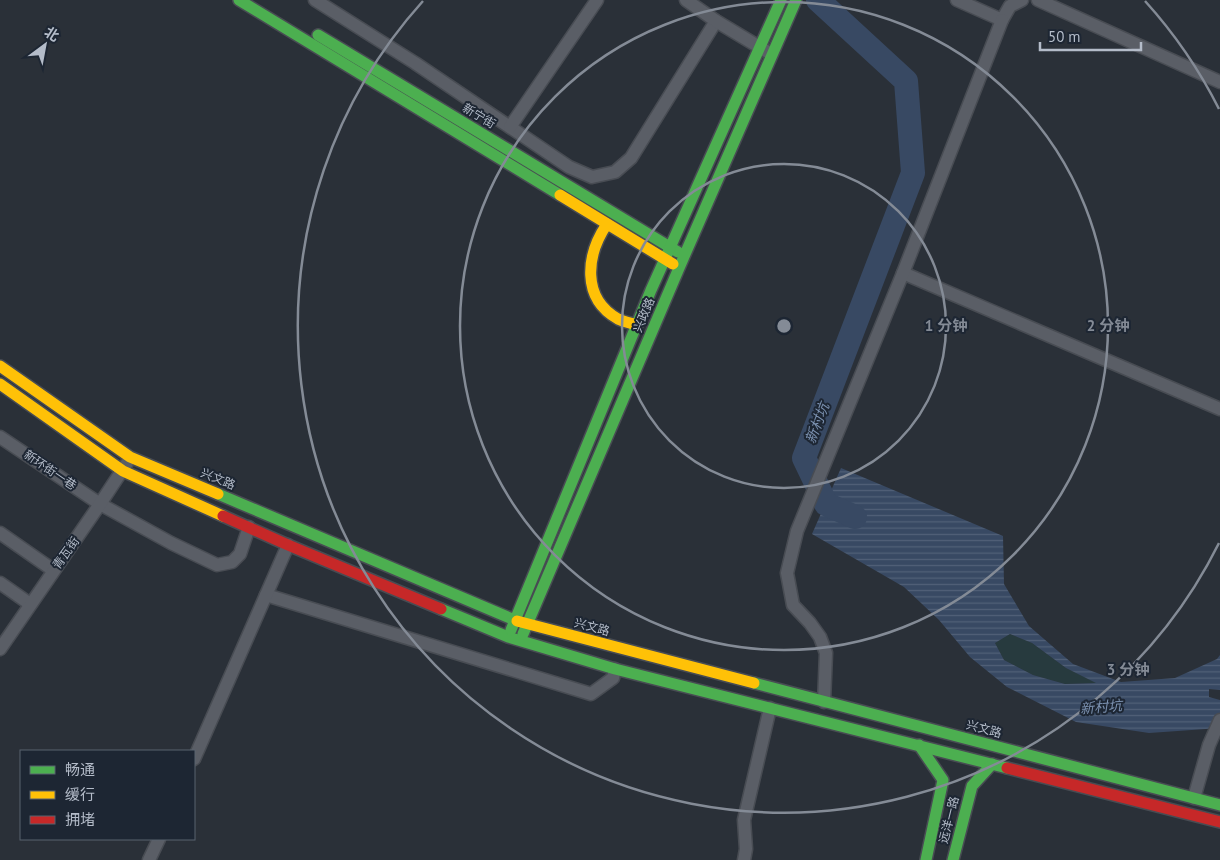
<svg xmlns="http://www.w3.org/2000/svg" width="1220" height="860" font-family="'PT Sans','Noto Sans SC',sans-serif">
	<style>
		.grass { fill: #273a3e }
		.water { fill: url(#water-rules); fill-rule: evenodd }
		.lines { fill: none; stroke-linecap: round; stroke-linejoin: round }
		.river { stroke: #384963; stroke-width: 24 }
		.street-casing { stroke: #484c53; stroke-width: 15 }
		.fast-casing { stroke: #484c53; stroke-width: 14 }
		.slow-casing { stroke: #484c53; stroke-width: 14 }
		.jam-casing { stroke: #484c53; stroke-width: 14 }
		.street { stroke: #5a5e66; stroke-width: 12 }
		.fast { stroke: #4caf50; stroke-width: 11 }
		.slow { stroke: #ffc107; stroke-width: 11 }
		.jam { stroke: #c62828; stroke-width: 11 }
		.ring { fill: none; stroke: #848b96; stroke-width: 2.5 }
		.labels { text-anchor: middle; stroke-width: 4; stroke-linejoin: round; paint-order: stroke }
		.street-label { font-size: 12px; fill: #b4bcc9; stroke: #1d2633 }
		.water-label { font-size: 14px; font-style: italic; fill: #7c92b1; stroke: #1d2633 }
		.centre { fill: #848b96; stroke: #1d2633; stroke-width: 2.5 }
		.ring-label { font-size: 15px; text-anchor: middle; font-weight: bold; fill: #848b96; stroke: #1d2633; stroke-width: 4; stroke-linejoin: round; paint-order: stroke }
	</style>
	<defs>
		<pattern id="water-rules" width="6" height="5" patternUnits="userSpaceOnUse" patternTransform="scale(1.25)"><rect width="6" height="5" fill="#384963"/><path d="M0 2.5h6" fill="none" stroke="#526178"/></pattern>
	</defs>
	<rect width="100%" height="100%" fill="#2a3038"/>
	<path class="grass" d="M 1010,634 L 1032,643 L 1066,668 L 1097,683 L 1065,684 L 1033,675 L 1004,660 L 995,643 Z"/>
	<path class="water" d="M 841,468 L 1003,536 L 1004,584 L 1029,626 L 1073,664 L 1121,682 L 1175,678 L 1217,659 L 1220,655 L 1220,690 L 1209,689 L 1209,697 L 1220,700 L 1220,728 L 1149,733 L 1076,722 L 1007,687 L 970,657 L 939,620 L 904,587 L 812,534 ZM 1010,634 L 1032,643 L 1066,668 L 1096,683 L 1065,684 L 1033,675 L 1004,660 L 995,643 Z"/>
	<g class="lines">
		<path class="river" d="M 818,0 L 906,81 L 913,173 L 804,458 L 826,504 L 855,517"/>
		<g class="street-casing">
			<g id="street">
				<path d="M 315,0 L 415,63 L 569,167 L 592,177 L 615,172 L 631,158 L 716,21"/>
				<path d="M 686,0 L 716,21 L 766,51"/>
				<path d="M 957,0 L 1002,20 L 1010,6 L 1022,0"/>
				<path d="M 1038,0 L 1220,82"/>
				<path d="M 510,127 L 597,0"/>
				<path d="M 903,273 L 1220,409"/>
				<path d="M 0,437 L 100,504 L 171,543 L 217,565 L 232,562 L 240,554 L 249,527"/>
				<path d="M 0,533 L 53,570"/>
				<path d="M 0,583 L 30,604"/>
				<path d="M 266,595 L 591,694 L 613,678 L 615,669"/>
				<path d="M 0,649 L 100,504 L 127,463"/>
				<path d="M 824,702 L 826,653 L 820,637 L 810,623 L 793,605 L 787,573 L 797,531 L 903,273 L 1002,20"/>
				<path d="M 194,759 L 288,545"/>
				<path d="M 1194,798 L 1209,745 L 1220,720"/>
				<path d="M 149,860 L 159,839"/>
				<path d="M 744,860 L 746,849 L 744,820 L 770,708"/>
			</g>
		</g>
		<g class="fast-casing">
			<g id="fast">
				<path d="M 239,0 L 560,195"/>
				<path d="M 318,35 L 678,252"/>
				<path d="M 218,494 L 517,621"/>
				<path d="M 441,609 L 508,637 L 615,669 L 1007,768"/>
				<path d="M 511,630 L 651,290 L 781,0"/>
				<path d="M 523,634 L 679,268 L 796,0"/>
				<path d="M 754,683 L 1220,805"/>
				<path d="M 919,745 L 943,780 L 926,860"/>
				<path d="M 953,860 L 972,786 L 992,764"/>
			</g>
		</g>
		<g class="slow-casing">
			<g id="slow">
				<path d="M 560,195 L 673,264"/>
				<path d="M 607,224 C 586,255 581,298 618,319 C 624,322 631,323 637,325"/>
				<path d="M 0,366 L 130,457 L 218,494"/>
				<path d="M 0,384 L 123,471 L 223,516"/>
				<path d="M 517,621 L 754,683"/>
			</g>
		</g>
		<g class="jam-casing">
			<g id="jam">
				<path d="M 223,516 L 288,545 L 441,609"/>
				<path d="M 1007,768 L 1220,822"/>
			</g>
		</g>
		<use href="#street" class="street"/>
		<use href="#fast" class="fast"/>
		<use href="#slow" class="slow"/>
		<use href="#jam" class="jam"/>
	</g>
	<g class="ring">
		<circle cx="784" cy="326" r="162"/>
		<circle cx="784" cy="326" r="324"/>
		<path d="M1219 543A486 486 0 1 1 423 1M1145 1A486 486 0 0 1 1219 109"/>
	</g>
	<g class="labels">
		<g class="street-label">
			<text transform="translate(479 116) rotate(31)" y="4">新宁街</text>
			<text transform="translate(644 315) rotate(-67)" y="4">兴政路</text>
			<text transform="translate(50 470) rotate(34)" y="4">新环街一巷</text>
			<text transform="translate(218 479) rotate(23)" y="4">兴文路</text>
			<text transform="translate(66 553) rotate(-54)" y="4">青瓦街</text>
			<text transform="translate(592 627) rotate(15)" y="4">兴文路</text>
			<text transform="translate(984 729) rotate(15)" y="4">兴文路</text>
			<text transform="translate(949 820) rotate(-76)" y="4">远洋一路</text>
		</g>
		<g class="water-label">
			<text transform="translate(817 423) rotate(-69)" y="5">新村坑</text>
			<text transform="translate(1101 707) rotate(-5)" y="5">新村坑</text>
		</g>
	</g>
	<circle cx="784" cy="326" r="8" class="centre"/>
	<g class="ring-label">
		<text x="946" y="331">1 分钟</text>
		<text x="1108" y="331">2 分钟</text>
		<text x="1128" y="675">3 分钟</text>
	</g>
	<rect x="20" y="750" width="175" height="90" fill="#1d2633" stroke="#59626f"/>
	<rect x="30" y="766" width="25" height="8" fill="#4caf50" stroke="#59626f"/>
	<text x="65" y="775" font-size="15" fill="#b4bcc9">畅通</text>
	<rect x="30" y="791" width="25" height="8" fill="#ffc107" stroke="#59626f"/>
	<text x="65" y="800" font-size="15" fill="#b4bcc9">缓行</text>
	<rect x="30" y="816" width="25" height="8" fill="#c62828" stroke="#59626f"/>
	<text x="65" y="825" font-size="15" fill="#b4bcc9">拥堵</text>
	<g transform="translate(45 45) rotate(32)" stroke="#1d2633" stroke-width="4" paint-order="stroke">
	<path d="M0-4L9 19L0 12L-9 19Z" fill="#b4bcc9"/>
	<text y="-8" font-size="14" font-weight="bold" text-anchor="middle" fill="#b4bcc9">北</text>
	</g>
	<path d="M1040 42v8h101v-8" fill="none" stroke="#b4bcc9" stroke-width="2.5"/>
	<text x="1048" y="42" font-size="15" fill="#b4bcc9" stroke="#1d2633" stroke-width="4" paint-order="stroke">50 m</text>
</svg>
